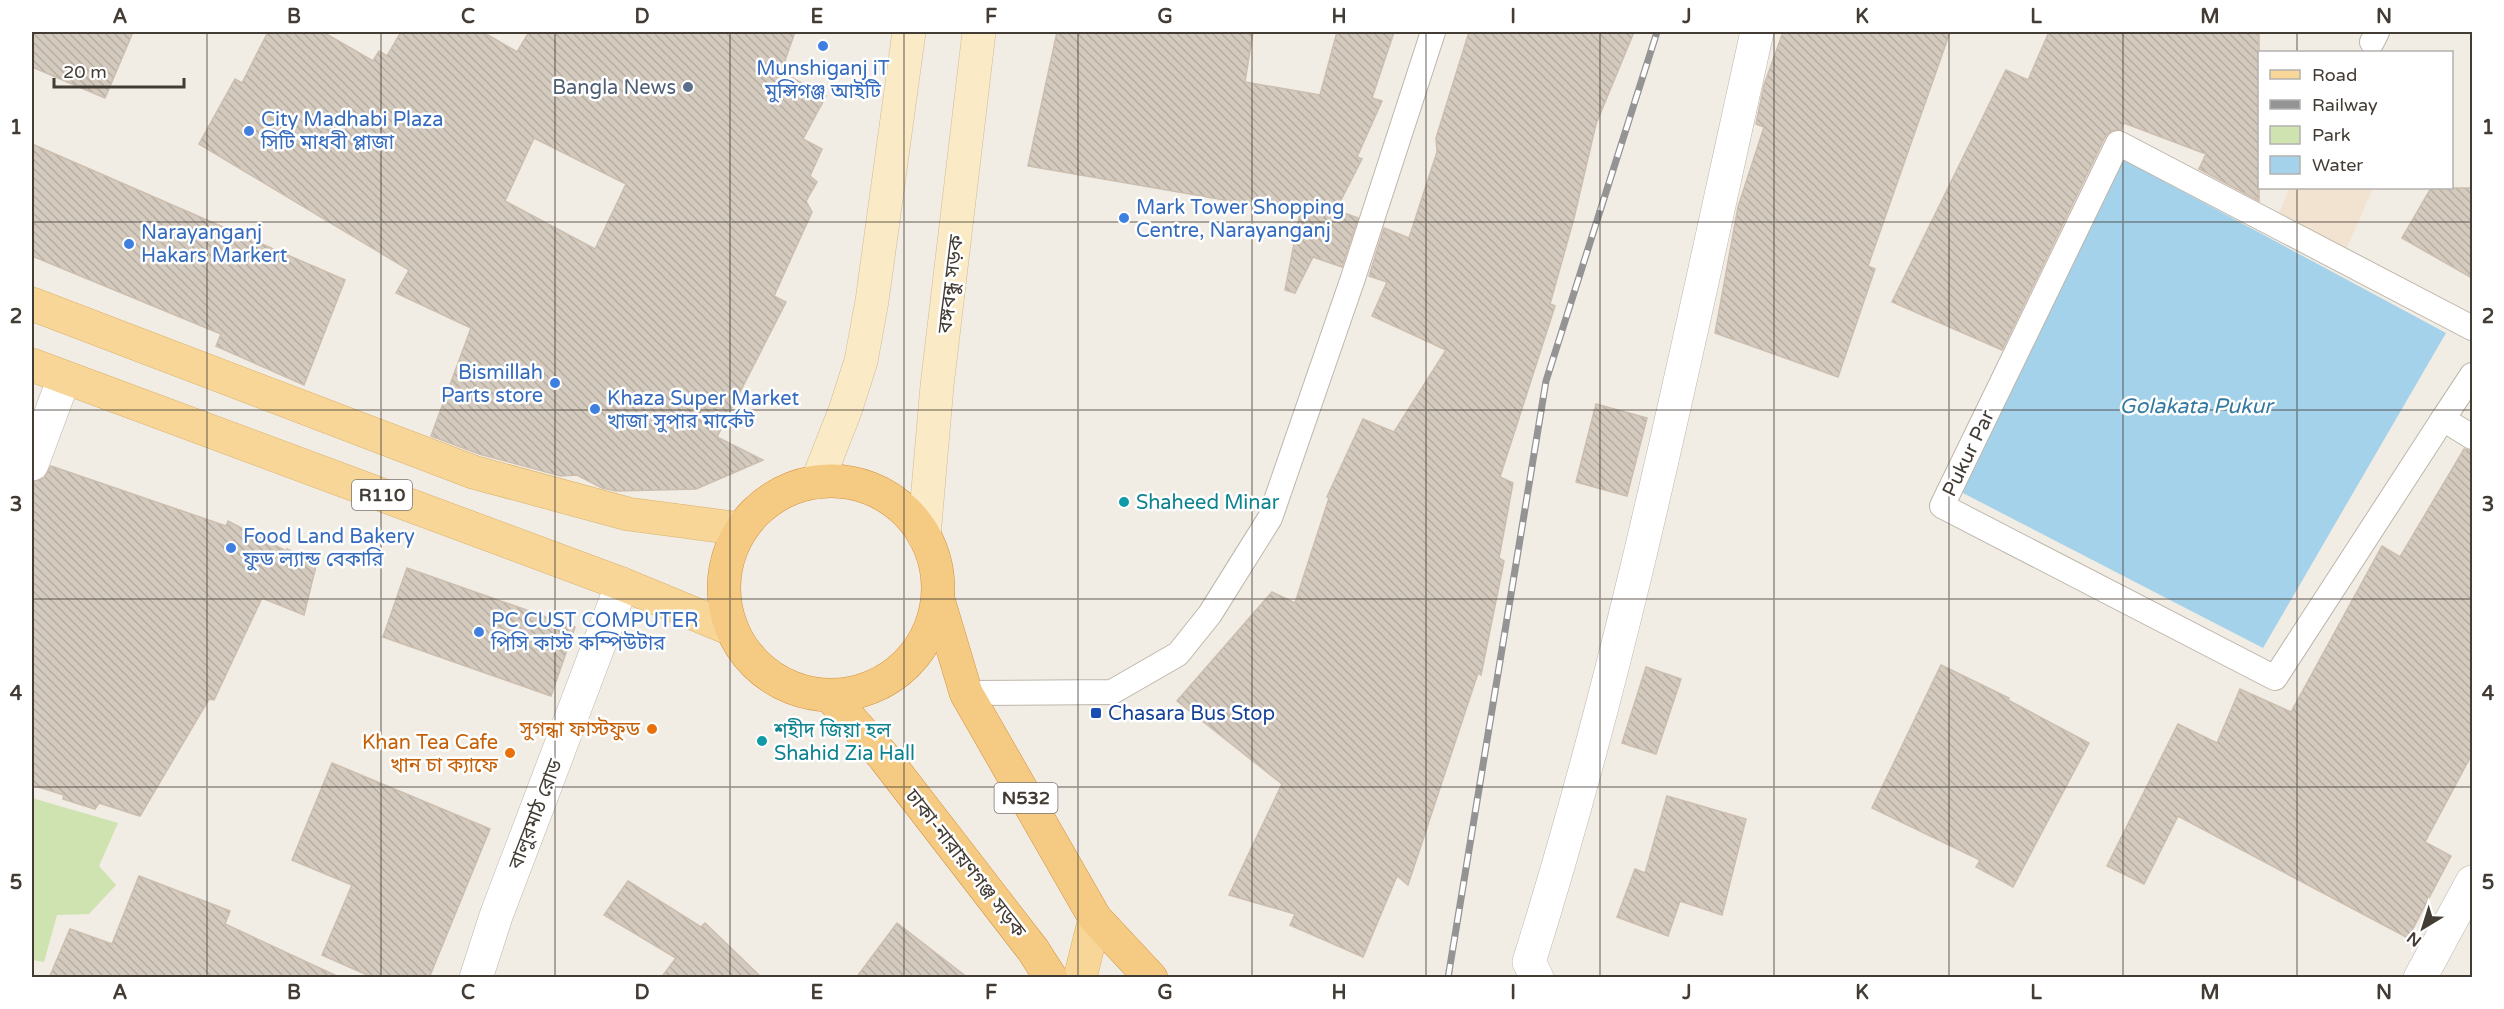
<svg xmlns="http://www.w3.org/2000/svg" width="2504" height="1009" font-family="'Varela Round','Noto Sans Bengali',sans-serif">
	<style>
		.commercial { fill: #f2e2d0 }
		.green { fill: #cfe3b0 }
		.water { fill: #a4d2ea }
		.building { fill: url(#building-back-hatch); stroke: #ccbeaf; stroke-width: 1.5; fill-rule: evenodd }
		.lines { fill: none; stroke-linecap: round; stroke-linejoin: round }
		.service-casing { stroke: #beb6ab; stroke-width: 26 }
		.minor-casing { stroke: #beb6ab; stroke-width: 34 }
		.secondary-casing { stroke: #cebc97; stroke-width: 34 }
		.primary-casing { stroke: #dab169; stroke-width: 34 }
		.trunk-casing { stroke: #d1923e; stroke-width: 34 }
		.service { stroke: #fff; stroke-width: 24 }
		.minor { stroke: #fff; stroke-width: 33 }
		.secondary { stroke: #faeac5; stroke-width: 33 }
		.primary { stroke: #f7d698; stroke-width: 33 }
		.trunk { stroke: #f5ca82; stroke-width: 33 }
		.rail-casing { stroke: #949494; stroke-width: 7 }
		.rail { stroke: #fff; stroke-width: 4.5; stroke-dasharray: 14; stroke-linecap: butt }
		.grid { fill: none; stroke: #433c35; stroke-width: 1.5; stroke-opacity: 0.55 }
		.shop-dot { fill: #3f7fe0; stroke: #fff; stroke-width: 2 }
		.service-dot { fill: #5c6f8a; stroke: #fff; stroke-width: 2 }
		.culture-dot { fill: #0f9aa8; stroke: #fff; stroke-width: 2 }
		.transit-dot { fill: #1a4fb4; stroke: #fff; stroke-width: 2 }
		.food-dot { fill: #e8710a; stroke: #fff; stroke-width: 2 }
		.labels { text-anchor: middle; stroke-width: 5; stroke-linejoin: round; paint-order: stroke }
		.shield { fill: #fff; stroke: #7b7672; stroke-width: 1.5 }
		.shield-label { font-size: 18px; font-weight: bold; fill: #433c35 }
		.shop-label { font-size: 20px; fill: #366cbe; stroke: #fff; text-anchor: start }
		.service-label { font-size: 20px; fill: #4e5e75; stroke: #fff; text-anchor: end }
		.street-label { font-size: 20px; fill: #433c35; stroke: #fff }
		.culture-label { font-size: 20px; fill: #0d838f; stroke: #fff; text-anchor: start }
		.transit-label { font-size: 20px; fill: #164399; stroke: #fff; text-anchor: start }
		.food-label { font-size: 20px; fill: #c56008; stroke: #fff; text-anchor: end }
		.water-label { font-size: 21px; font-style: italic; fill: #34799f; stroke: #fff }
		.neatline { fill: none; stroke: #433c35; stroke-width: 2 }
		.grid-label { font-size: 20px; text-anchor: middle; font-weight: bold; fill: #433c35 }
	</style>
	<defs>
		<pattern id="building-back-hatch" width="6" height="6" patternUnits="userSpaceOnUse" patternTransform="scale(1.5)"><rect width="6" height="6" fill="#d4cabe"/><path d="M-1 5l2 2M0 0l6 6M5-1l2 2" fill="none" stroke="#b7aea4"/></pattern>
	</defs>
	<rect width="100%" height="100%" fill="#f1ece4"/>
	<path class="commercial" d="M 2290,188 L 2373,188 L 2345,252 L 2275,222 Z"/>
	<path class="green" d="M 32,798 L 118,823 L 99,866 L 116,885 L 89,914 L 57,915 L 44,962 L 32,960 Z"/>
	<path class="water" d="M 2115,155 L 2446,333 L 2263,648 L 1961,492 Z"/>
	<g class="building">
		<path d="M 32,32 L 133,32 L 105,98 L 32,67 Z"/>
		<path d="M 268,32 L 323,32 L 373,61 L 379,51 L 387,56 L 401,32 L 483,32 L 517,52 L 529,32 L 795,32 L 781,72 L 826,96 L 803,139 L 822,149 L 810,176 L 817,182 L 806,201 L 812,212 L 774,296 L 786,302 L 717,437 L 763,460 L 696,489 L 616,491 L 602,488 L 577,475 L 561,476 L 479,454 L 431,436 L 471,328 L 396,293 L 409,270 L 199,144 L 235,79 L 242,83 ZM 534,138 L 626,184 L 595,249 L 505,201 Z"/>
		<path d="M 1057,32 L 1253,32 L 1245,82 L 1320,95 L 1337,32 L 1394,32 L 1372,98 L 1382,101 L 1357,157 L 1362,159 L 1336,210 L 1358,218 L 1342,267 L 1313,257 L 1295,293 L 1285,290 L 1300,213 L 1028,166 Z"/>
		<path d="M 1469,32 L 1634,32 L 1596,124 L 1574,218 L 1550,304 L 1555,306 L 1500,477 L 1513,483 L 1499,558 L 1504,561 L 1481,675 L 1478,673 L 1408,885 L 1397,876 L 1363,957 L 1290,925 L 1295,914 L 1229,895 L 1282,784 L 1177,701 L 1272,592 L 1295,603 L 1329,498 L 1327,497 L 1363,419 L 1394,432 L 1446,350 L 1372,316 L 1387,282 L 1369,276 L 1384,228 L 1409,238 L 1437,152 L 1436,138 Z"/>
		<path d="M 1783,32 L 1950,32 L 1868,266 L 1875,269 L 1838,377 L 1715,333 L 1738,207 L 1764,127 L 1756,124 L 1764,85 Z"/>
		<path d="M 2049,32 L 2259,32 L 2259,201 L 2199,169 L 2206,154 L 2124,123 L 2121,130 L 2111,131 L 2105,137 L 2002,350 L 1892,302 L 2006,70 L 2028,80 Z"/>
		<path d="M 32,144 L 345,280 L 304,385 L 216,346 L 221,334 L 32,256 Z"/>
		<path d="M 2431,188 L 2472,188 L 2472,278 L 2402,238 Z"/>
		<path d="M 1596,404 L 1647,418 L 1627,496 L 1576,482 Z"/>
		<path d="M 2464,449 L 2472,451 L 2472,754 L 2425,842 L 2451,856 L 2408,938 L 2178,816 L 2144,884 L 2107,866 L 2178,724 L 2217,743 L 2240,689 L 2291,712 L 2382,546 L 2400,557 Z"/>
		<path d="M 51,466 L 226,526 L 228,521 L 286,551 L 287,549 L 317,562 L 304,615 L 262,598 L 214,700 L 209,699 L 140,816 L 99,803 L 95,809 L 63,799 L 64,795 L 32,785 L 32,482 L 44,478 Z"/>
		<path d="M 407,568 L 575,627 L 551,696 L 383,637 Z"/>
		<path d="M 1941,665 L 2009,698 L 2008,700 L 2089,743 L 2013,887 L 1976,867 L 1980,860 L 1872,808 Z"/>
		<path d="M 1646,667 L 1681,679 L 1656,754 L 1622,743 Z"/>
		<path d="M 332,763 L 490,829 L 429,978 L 374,978 L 322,955 L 352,885 L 292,860 Z"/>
		<path d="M 1667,796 L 1746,819 L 1722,915 L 1680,901 L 1668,936 L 1617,917 L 1635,869 L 1645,873 Z"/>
		<path d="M 139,876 L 230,911 L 225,924 L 341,978 L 49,978 L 70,929 L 112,944 Z"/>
		<path d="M 628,881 L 701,927 L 705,923 L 762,978 L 661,978 L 676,958 L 604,915 Z"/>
		<path d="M 897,923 L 968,978 L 856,978 Z"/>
	</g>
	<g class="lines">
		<g class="service-casing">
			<g id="service">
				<path d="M 2372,42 L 2377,32"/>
				<path d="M 2472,375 L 2443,419 L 2472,437"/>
				<path d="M 2443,419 L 2275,678 L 1942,506 L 2118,143 L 2472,328"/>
				<path d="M 966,693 L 1112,692 L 1178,654 L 1210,614 L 1270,518 L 1352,281 L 1433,32"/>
			</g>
		</g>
		<g class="minor-casing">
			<g id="minor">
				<path d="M 32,464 L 64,378"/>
				<path d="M 476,978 L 496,916 L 622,584"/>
				<path d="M 1537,978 L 1529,962 C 1625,657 1688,343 1757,32"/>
				<path d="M 2420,978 L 2472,882"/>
			</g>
		</g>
		<g class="secondary-casing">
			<g id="secondary">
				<path d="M 817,482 L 845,411 L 861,361 L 872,301 L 909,32"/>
				<path d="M 924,536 L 937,386 L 979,32"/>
			</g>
		</g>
		<g class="primary-casing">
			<g id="primary">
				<path d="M 32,304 L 473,472 L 628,514 L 741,529"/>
				<path d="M 32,365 L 622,584 L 731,629"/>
				<path d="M 1080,978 L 1095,918"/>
			</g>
		</g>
		<g class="trunk-casing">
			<g id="trunk">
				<circle cx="831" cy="588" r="107"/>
				<path d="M 938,599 L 966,693 L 1095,918 L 1151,978"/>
				<path d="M 830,696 L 884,757 L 1033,950 L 1051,978"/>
			</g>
		</g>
		<use href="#service" class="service"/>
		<use href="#minor" class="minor"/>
		<use href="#secondary" class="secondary"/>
		<use href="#primary" class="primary"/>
		<use href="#trunk" class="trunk"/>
		<g class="rail-casing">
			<path id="rail" d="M 1448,978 L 1546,381 L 1657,32"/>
		</g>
		<use href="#rail" class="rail"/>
	</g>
	<path class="grid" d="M 207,32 L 207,978M 381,32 L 381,978M 555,32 L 555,978M 730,32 L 730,978M 904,32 L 904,978M 1078,32 L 1078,978M 1252,32 L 1252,978M 1426,32 L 1426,978M 1600,32 L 1600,978M 1774,32 L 1774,978M 1949,32 L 1949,978M 2123,32 L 2123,978M 2297,32 L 2297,52M 2297,188 L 2297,978M 32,222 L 2472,222M 32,410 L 2472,410M 32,599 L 2472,599M 32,787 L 2472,787"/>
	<g class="shop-dot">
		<circle cx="823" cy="46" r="6"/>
		<circle cx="249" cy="131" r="6"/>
		<circle cx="1124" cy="218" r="6"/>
		<circle cx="129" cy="244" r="6"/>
		<circle cx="555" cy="383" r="6"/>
		<circle cx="595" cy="409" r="6"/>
		<circle cx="231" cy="548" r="6"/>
		<circle cx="479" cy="632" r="6"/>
	</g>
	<circle class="service-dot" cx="688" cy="87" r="6"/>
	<g class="culture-dot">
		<circle cx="1124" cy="502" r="6"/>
		<circle cx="762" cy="741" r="6"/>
	</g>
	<rect class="transit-dot" x="1090" y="707" width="12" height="12" rx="3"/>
	<g class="food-dot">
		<circle cx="652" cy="729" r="6"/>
		<circle cx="510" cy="753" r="6"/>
	</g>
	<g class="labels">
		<g class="shield">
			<rect x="352" y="480" width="60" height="30" rx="4.5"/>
			<rect x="994.5" y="783" width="63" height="30" rx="4.5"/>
		</g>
		<g class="shield-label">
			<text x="382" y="501">R110</text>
			<text x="1026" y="804">N532</text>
		</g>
		<g class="shop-label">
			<text x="823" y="75" text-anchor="middle">Munshiganj iT<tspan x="823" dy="23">মুন্সিগঞ্জ আইটি</tspan></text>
			<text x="261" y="126">City Madhabi Plaza<tspan x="261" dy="23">সিটি মাধবী প্লাজা</tspan></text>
			<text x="1136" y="214">Mark Tower Shopping<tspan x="1136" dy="23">Centre, Narayanganj</tspan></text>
			<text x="141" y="239">Narayanganj<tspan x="141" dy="23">Hakars Markert</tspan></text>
			<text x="543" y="379" text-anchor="end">Bismillah<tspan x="543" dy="23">Parts store</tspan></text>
			<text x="607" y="405">Khaza Super Market<tspan x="607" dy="23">খাজা সুপার মার্কেট</tspan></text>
			<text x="243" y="543">Food Land Bakery<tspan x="243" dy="23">ফুড ল্যান্ড বেকারি</tspan></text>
			<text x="491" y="627">PC CUST COMPUTER<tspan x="491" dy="23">পিসি কাস্ট কম্পিউটার</tspan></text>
		</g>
		<g class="service-label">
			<text x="676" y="94">Bangla News</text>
		</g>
		<g class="street-label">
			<text transform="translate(950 284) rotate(-83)" y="7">বঙ্গবন্ধু সড়ক</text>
			<text transform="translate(1968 453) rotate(-64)" y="7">Pukur Par</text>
			<text transform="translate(535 814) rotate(-69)" y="7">বালুরমাঠ রোড</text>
			<text transform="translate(966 863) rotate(52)" y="7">ঢাকা-নারায়ণগঞ্জ সড়ক</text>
		</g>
		<g class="culture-label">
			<text x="1136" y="509">Shaheed Minar</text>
			<text x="774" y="737">শহীদ জিয়া হল<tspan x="774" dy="23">Shahid Zia Hall</tspan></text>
		</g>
		<g class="transit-label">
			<text x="1108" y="720">Chasara Bus Stop</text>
		</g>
		<g class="food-label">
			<text x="640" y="736">সুগন্ধা ফাস্টফুড</text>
			<text x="498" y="749">Khan Tea Cafe<tspan x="498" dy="23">খান চা ক্যাফে</tspan></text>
		</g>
		<g class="water-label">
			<text x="2196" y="413">Golakata Pukur</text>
		</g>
	</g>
	<rect width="2504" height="1009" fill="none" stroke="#ffffff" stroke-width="66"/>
	<rect x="2258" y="51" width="195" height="138" fill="#ffffff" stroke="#b4b1ae" stroke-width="1.5"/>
	<rect x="2270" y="70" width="30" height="9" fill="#f7d698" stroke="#b4b1ae" stroke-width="1.5"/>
	<text x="2312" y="81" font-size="18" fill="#433c35">Road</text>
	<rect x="2270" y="100" width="30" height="9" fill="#949494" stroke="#b4b1ae" stroke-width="1.5"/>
	<text x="2312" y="111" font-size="18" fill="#433c35">Railway</text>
	<rect x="2270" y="126" width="30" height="18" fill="#cfe3b0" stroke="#b4b1ae" stroke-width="1.5"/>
	<text x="2312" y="141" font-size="18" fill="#433c35">Park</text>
	<rect x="2270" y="156" width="30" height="18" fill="#a4d2ea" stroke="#b4b1ae" stroke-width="1.5"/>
	<text x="2312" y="171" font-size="18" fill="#433c35">Water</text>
	<g transform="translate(2423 928) rotate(218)" stroke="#ffffff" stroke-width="4.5" paint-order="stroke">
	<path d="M0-4.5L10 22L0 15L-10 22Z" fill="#433c35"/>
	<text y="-9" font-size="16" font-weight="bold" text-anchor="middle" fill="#433c35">N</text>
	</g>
	<path d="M54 78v9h130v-9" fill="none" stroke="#433c35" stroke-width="3"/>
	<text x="63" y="78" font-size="18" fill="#433c35" stroke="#ffffff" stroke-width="4.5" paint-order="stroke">20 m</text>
	<rect x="33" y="33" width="2438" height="943" class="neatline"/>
	<g class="grid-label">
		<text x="120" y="23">A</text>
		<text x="294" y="23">B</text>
		<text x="468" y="23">C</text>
		<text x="642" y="23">D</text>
		<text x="817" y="23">E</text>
		<text x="991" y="23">F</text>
		<text x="1165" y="23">G</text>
		<text x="1339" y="23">H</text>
		<text x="1513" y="23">I</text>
		<text x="1687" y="23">J</text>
		<text x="1862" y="23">K</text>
		<text x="2036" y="23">L</text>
		<text x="2210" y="23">M</text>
		<text x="2384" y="23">N</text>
		<text x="16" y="134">1</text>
		<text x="2488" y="134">1</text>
		<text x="16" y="323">2</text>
		<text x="2488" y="323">2</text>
		<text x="16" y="511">3</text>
		<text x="2488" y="511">3</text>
		<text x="16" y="700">4</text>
		<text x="2488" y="700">4</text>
		<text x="16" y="889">5</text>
		<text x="2488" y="889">5</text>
		<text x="120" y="999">A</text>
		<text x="294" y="999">B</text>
		<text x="468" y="999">C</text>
		<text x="642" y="999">D</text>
		<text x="817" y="999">E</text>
		<text x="991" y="999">F</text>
		<text x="1165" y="999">G</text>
		<text x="1339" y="999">H</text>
		<text x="1513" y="999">I</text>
		<text x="1687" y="999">J</text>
		<text x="1862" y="999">K</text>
		<text x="2036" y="999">L</text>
		<text x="2210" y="999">M</text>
		<text x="2384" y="999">N</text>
	</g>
</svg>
